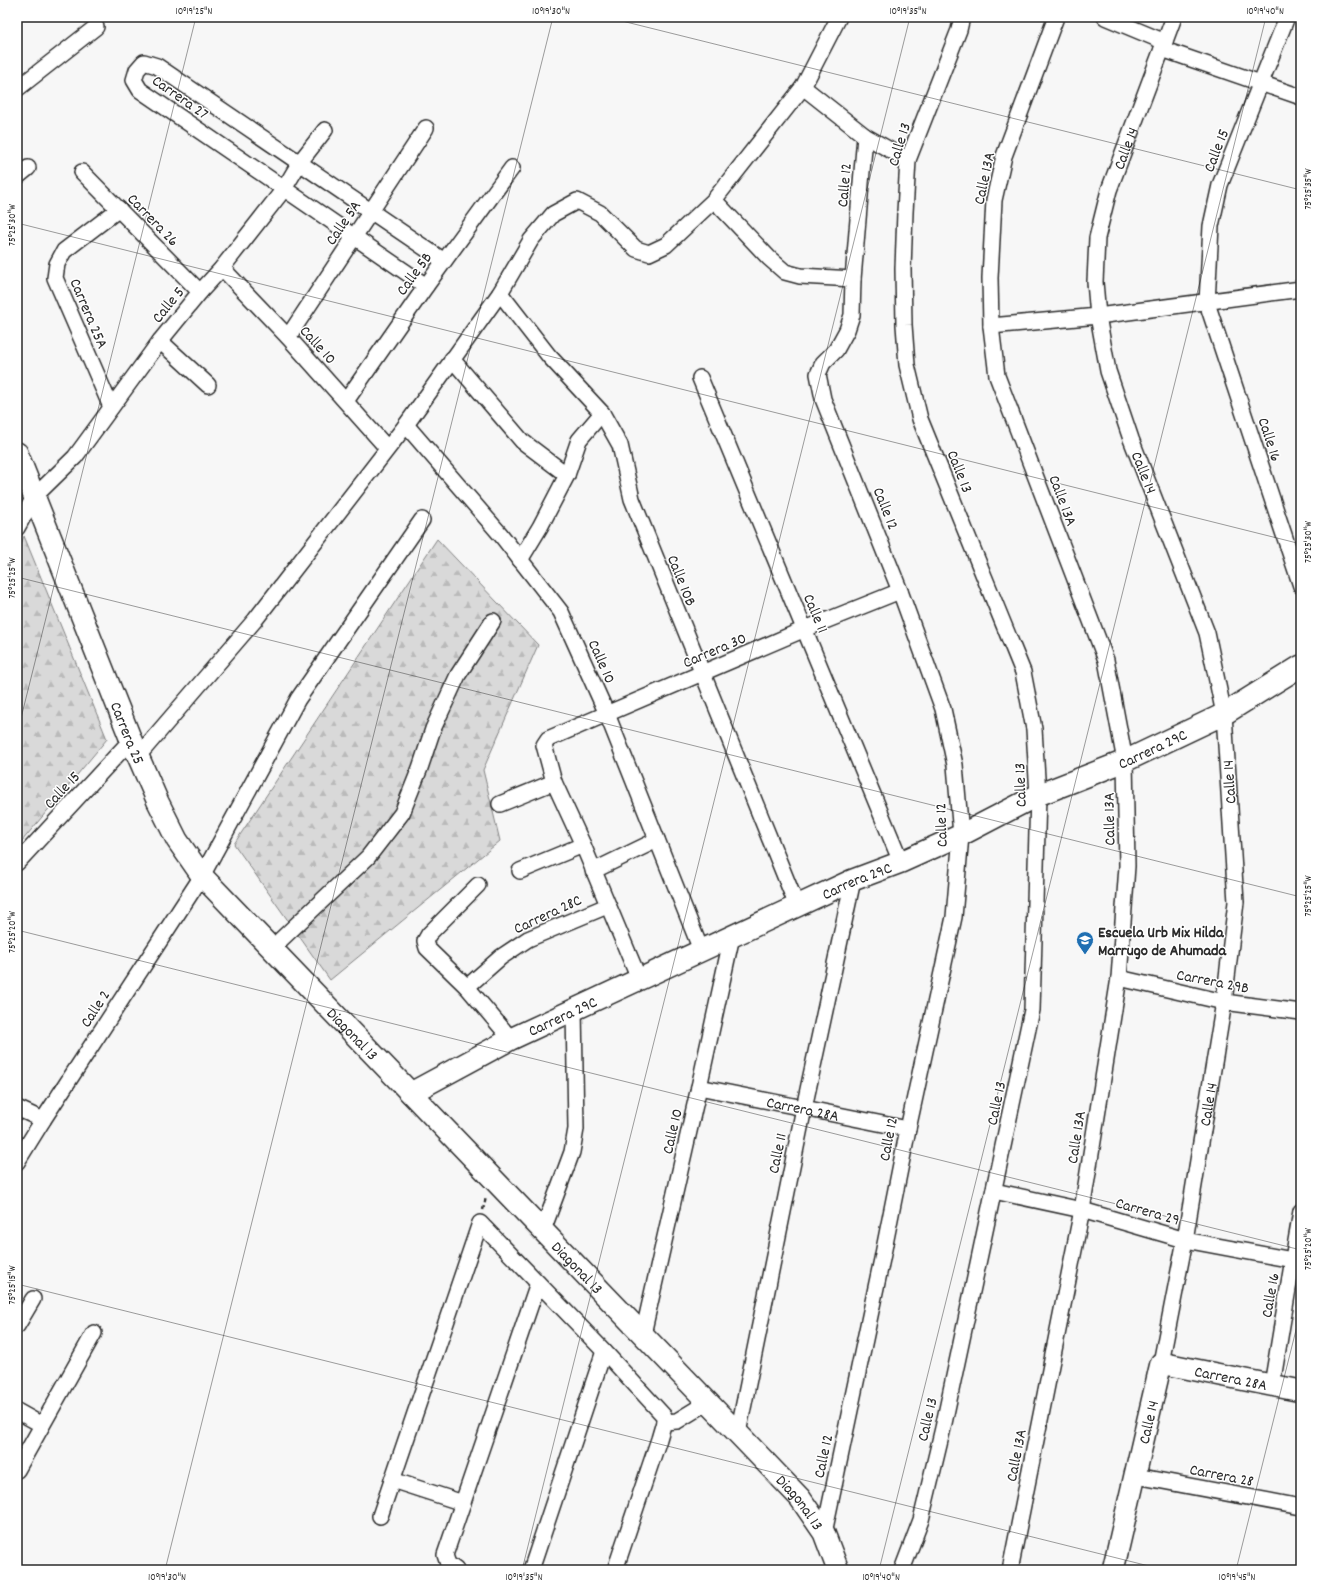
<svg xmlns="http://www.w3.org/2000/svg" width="1318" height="1587" font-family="Dekko,sans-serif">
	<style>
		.forest { fill: url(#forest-firs); stroke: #828282 }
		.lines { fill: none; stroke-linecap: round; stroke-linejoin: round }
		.street-casing { stroke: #2b2b2b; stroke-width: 18 }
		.secondary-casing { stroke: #2b2b2b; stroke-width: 24 }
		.path { stroke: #2b2b2b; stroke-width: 2.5; stroke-dasharray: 4 3; stroke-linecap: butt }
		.street { stroke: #fff; stroke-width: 15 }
		.secondary { stroke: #fff; stroke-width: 21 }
		.ticks { fill: none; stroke: #2b2b2b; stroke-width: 1; stroke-opacity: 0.45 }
		.labels { text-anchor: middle; stroke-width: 3; stroke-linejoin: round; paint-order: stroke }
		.street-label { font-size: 16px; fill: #2b2b2b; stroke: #fff }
		.poi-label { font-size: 16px; font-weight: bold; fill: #2b2b2b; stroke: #fff; text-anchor: start }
		.neatline { fill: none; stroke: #2b2b2b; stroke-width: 1.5 }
		.ticks-label { font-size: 10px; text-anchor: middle; fill: #2b2b2b }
	</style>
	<defs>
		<pattern id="forest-firs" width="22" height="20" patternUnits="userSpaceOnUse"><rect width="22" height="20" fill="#d9d9d9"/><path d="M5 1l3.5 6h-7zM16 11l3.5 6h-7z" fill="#bababa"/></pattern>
	</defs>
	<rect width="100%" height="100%" fill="#f7f7f7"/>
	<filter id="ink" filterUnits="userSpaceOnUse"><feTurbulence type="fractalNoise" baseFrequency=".025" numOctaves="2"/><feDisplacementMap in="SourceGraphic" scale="8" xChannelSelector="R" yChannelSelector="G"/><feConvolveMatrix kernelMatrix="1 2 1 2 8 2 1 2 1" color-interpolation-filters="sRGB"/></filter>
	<g filter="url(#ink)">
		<g class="forest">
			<path d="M 24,536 L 107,739 L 17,847 L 17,555 Z"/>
			<path d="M 437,539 L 538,645 L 483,770 L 500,841 L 330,980 L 234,844 Z"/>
		</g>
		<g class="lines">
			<g class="street-casing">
				<g id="street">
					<path d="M 1105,17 L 1165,42"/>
					<path d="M 1287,17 L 1220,185 L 1211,226 L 1207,303 L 1301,586"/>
					<path d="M 1162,49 L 1301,97"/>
					<path d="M 803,87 L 865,136 L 908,160"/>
					<path d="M 17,89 L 96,27"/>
					<path d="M 82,172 L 200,292"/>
					<path d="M 17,177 L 28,168"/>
					<path d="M 714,200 L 769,258 L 785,272 L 800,276 L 853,279"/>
					<path d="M 222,268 L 288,337 L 387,448"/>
					<path d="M 426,286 L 140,90 L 134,80 L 137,70 L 144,62 L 157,66 L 444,261"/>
					<path d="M 500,293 L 549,356 L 602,413 L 620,445 L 632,499 L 797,906"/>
					<path d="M 991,326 L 1098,316 L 1301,289"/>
					<path d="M 288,337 L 426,128"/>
					<path d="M 160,341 L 208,385"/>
					<path d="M 452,359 L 522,441 L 567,475"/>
					<path d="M 700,378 L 901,862"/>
					<path d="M 346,401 L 426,286 L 512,168"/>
					<path d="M 111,407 L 55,278 L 57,264 L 64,251 L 119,209"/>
					<path d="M 406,425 L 501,535 L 561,612 L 607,714 L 701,950"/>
					<path d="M 17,528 L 34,497 L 75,457 L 160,341 L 200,292 L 222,268 L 284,189 L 300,162 L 325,130"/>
					<path d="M 520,560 L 540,527 L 567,475 L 579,440 L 602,413"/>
					<path d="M 138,756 L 255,620 L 406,425 L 500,293 L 531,240 L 553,214 L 577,201 L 600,213 L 636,249 L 649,253 L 666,245 L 714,200 L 803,87 L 839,17"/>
					<path d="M 500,804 L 554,782"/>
					<path d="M 17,863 L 131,740"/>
					<path d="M 520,871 L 583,845"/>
					<path d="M 593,871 L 657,840"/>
					<path d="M 478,885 L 429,934 L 425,941 L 427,948 L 467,987 L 511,1039"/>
					<path d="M 272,948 L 368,857 L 402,813 L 420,768 L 433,729 L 458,675 L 493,621"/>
					<path d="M 1119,978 L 1224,1002 L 1301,1012"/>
					<path d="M 639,979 L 583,845 L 554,782 L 544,745 L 548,739 L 805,629 L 900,591"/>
					<path d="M 467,987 L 501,957 L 528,939 L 607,906"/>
					<path id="s1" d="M 699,1087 L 908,1129"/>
					<path d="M 17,1108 L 43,1120"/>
					<path d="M 17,1162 L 43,1120 L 202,876 L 298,699 L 422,520"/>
					<path d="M 994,1191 L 1082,1210 L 1185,1240 L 1293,1260"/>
					<path d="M 543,1230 L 572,1152 L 576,1129 L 574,1009"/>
					<path d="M 17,1326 L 33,1299"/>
					<path d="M 643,1334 L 699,1087 L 732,936"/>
					<path id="s2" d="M 1161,1363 L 1185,1240 L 1224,1002 L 1236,902 L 1224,714 L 1207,633 L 1131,439 L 1108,371 L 1098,316 L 1095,282 L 1097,238 L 1109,190 L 1174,17"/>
					<path d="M 1272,1385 L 1301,1211"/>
					<path d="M 17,1411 L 42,1425"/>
					<path d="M 664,1422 L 677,1421 L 708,1402"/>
					<path d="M 738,1433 L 804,1108 L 853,880"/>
					<path d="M 17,1470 L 94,1333"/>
					<path d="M 1136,1476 L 1301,1507"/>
					<path d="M 392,1480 L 463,1503"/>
					<path d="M 380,1516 L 480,1223 L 604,1351 L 664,1416 L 664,1422 L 659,1439 L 615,1570"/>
					<path d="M 824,1533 L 882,1259 L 908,1129 L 954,917 L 961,835 L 955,765 L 943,709 L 900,591 L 823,399 L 818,374 L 823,363 L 836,350 L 847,330 L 852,315 L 853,279 L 865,136"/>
					<path d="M 456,1570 L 448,1564 L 445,1555 L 538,1283"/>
					<path d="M 531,1570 L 604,1351"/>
					<path d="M 902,1570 L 921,1520 L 943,1428 L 1032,1010 L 1038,795 L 1034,729 L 1023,672 L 920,419 L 907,365 L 904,325 L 903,269 L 905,212 L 908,160 L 959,30 L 962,17"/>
					<path d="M 1010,1570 L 1082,1210 L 1119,978 L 1127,866 L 1125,761 L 1106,660 L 997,376 L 991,326 L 990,278 L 994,200 L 1004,156 L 1056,17"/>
				</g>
			</g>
			<g class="secondary-casing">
				<g id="secondary">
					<path id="s3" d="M 17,453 L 131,740 L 158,802 L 177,840 L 202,876 L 800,1498 L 824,1533 L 838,1570"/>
					<path id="s4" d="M 411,1093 L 511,1039 L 853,880 L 901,862 L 961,835 L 1038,795 L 1125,761 L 1224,714 L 1301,666"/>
					<path id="s5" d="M 1113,1570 L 1161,1363 L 1301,1391"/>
				</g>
			</g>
			<path class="path" d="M 483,1210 L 486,1197"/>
			<use href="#street" class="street"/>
			<use href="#secondary" class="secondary"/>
		</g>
	</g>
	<path class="ticks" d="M 606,17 L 1301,190M 17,223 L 1301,544M 17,577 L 1301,897M 17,734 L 196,17M 17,930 L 1301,1250M 17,1284 L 1165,1570M 165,1570 L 553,17M 522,1570 L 910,17M 879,1570 L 1266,17M 1236,1570 L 1301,1310"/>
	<defs>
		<g id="school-pin" transform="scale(0.9)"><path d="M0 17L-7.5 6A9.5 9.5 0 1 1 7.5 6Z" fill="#1f6fb2" stroke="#fff"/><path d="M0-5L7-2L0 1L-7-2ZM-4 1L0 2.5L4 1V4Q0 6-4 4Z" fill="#fff"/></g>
	</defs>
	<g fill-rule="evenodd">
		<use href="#school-pin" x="1085" y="940"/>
	</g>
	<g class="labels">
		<g class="street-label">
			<text transform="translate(181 96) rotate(35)" y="6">Carrera 27</text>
			<text transform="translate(898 144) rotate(-73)" y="6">Calle 13</text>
			<text dy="6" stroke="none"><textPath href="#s2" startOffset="1247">Calle 14</textPath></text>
			<text transform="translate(1215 150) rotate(-69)" y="6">Calle 15</text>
			<text transform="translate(983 178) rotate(-78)" y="6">Calle 13A</text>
			<text transform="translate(843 185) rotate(-85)" y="6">Calle 12</text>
			<text transform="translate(154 219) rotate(46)" y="6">Carrera 26</text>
			<text transform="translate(342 222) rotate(-56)" y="6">Calle 5A</text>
			<text transform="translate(413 273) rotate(-54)" y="6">Calle 5B</text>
			<text transform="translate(167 304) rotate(-51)" y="6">Calle 5</text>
			<text transform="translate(90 313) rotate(67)" y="6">Carrera 25A</text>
			<text transform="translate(319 344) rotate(48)" y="6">Calle 10</text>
			<text transform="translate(1271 439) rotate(72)" y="6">Calle 16</text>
			<text transform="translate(961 471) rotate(68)" y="6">Calle 13</text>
			<text transform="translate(1145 472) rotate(68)" y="6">Calle 14</text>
			<text transform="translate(1064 500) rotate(69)" y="6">Calle 13A</text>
			<text transform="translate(887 508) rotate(68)" y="6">Calle 12</text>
			<text transform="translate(683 580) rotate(68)" y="6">Calle 10B</text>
			<text transform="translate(817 613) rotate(67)" y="6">Calle 11</text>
			<text transform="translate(714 649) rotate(-23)" y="6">Carrera 30</text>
			<text transform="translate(603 661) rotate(66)" y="6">Calle 10</text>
			<text dy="6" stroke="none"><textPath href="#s3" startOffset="301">Carrera 25</textPath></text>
			<text dy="6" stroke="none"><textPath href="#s4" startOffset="818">Carrera 29C</textPath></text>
			<text transform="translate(1228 782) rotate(-94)" y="6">Calle 14</text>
			<text transform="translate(1019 785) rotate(-92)" y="6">Calle 13</text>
			<text transform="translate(61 789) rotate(-47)" y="6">Calle 15</text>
			<text transform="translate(1108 819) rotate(-91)" y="6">Calle 13A</text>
			<text transform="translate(940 825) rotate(-92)" y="6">Calle 12</text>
			<text dy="6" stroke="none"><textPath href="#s4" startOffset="494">Carrera 29C</textPath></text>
			<text transform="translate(547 913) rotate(-25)" y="6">Carrera 28C</text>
			<text transform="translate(1213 980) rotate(11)" y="6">Carrera 29B</text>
			<text transform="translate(94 1008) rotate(-57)" y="6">Calle 2</text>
			<text dy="6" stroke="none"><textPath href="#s4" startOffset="170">Carrera 29C</textPath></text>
			<text dy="6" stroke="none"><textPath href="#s3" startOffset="681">Diagonal 13</textPath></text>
			<text transform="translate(995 1103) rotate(-78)" y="6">Calle 13</text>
			<text dy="6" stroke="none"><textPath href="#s2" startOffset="263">Calle 14</textPath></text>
			<text dy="6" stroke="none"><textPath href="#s1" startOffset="106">Carrera 28A</textPath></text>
			<text transform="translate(671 1131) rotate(-77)" y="6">Calle 10</text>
			<text transform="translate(1075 1137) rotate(-81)" y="6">Calle 13A</text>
			<text transform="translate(887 1139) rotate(-79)" y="6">Calle 12</text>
			<text transform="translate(776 1153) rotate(-78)" y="6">Calle 11</text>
			<text transform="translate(1148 1210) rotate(16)" y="6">Carrera 29</text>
			<text dy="6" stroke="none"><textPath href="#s3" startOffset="1005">Diagonal 13</textPath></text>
			<text transform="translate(1269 1295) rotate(-80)" y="6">Calle 16</text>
			<text dy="6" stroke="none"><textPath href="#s5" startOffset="284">Carrera 28A</textPath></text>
			<text transform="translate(926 1419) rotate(-77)" y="6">Calle 13</text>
			<text dy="6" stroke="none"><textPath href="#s5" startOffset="152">Calle 14</textPath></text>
			<text transform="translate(1015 1455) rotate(-79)" y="6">Calle 13A</text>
			<text transform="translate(822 1456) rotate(-78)" y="6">Calle 12</text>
			<text transform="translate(1222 1474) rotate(11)" y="6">Carrera 28</text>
			<text dy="6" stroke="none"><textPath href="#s3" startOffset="1329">Diagonal 13</textPath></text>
		</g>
		<g class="poi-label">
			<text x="1098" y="937">Escuela Urb Mix Hilda<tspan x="1098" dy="18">Marrugo de Ahumada</tspan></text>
		</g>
	</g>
	<rect width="1318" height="1587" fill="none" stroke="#fff" stroke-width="44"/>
	<rect x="22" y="22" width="1274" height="1543" class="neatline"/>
	<g class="ticks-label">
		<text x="194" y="14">10°19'25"N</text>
		<text x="551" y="14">10°19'30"N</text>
		<text x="908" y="14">10°19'35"N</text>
		<text x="1265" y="14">10°19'40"N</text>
		<text transform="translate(1307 189) rotate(-90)" y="4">75°25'35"W</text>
		<text transform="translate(11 225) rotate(-90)" y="4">75°25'30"W</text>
		<text transform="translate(1307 542) rotate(-90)" y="4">75°25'30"W</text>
		<text transform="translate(11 578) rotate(-90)" y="4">75°25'25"W</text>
		<text transform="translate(1307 896) rotate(-90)" y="4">75°25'25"W</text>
		<text transform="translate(11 932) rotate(-90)" y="4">75°25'20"W</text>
		<text transform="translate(1307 1249) rotate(-90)" y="4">75°25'20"W</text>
		<text transform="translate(11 1285) rotate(-90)" y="4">75°25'15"W</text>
		<text x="167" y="1580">10°19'30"N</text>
		<text x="524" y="1580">10°19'35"N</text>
		<text x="881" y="1580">10°19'40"N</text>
		<text x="1237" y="1580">10°19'45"N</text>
	</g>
</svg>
